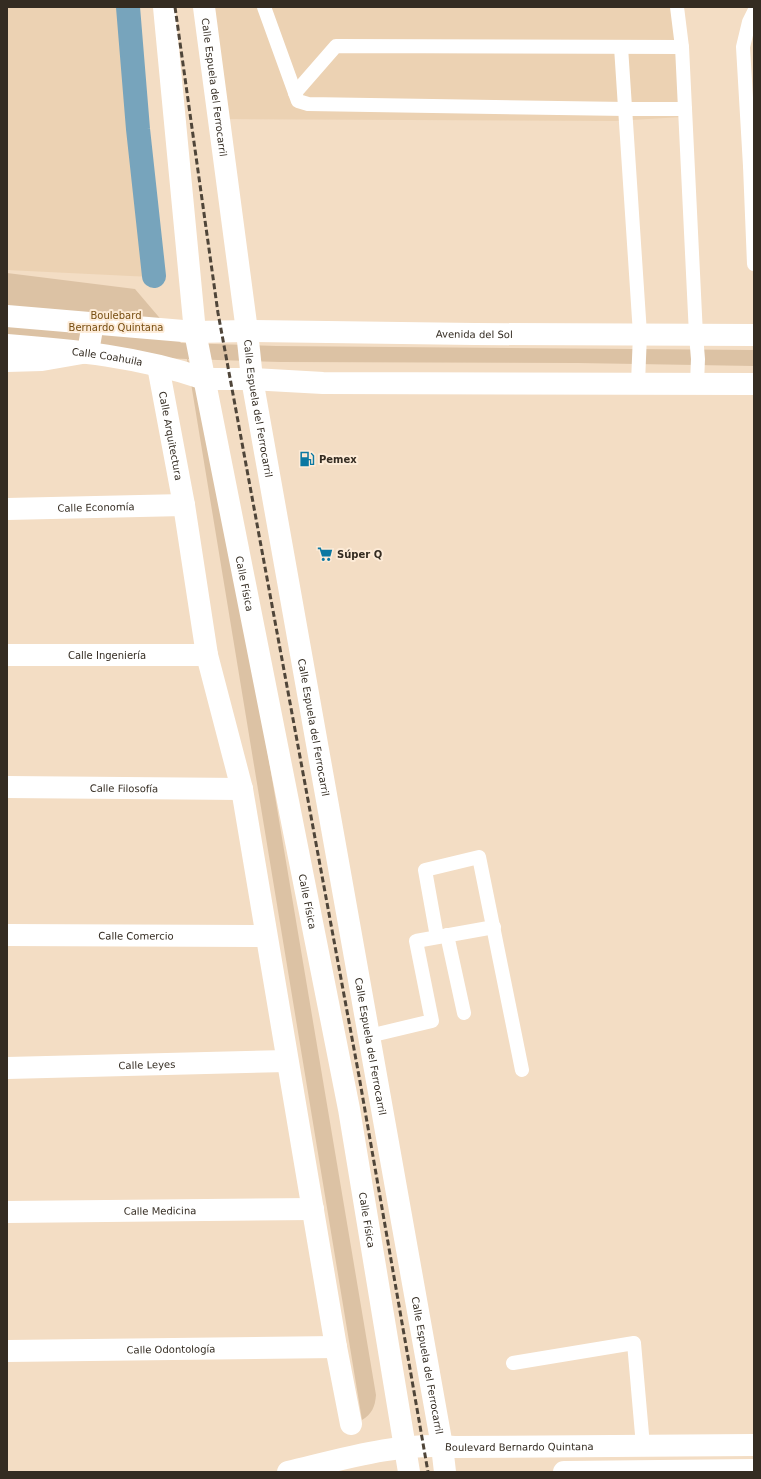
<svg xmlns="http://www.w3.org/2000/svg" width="761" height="1479" font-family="'DejaVu Sans',sans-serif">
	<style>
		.built { fill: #ecd2b3 }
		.green { fill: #dcc2a4 }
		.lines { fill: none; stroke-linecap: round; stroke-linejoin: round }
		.canal { stroke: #77a4bc; stroke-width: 24 }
		.lane { stroke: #fff; stroke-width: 14 }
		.street { stroke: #fff; stroke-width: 22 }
		.secondary { stroke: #fff; stroke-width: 22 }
		.primary { stroke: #fff; stroke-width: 22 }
		.rail { stroke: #4f4539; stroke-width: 3; stroke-dasharray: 6 3; stroke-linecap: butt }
		.labels { text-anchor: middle; stroke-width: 4; stroke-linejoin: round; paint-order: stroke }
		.street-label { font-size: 10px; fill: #342c22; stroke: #fdebd7 }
		.park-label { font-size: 10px; fill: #774e12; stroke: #fdebd7 }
		.poi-label { font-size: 10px; font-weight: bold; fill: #342c22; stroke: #fdebd7; text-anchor: start }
	</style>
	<rect width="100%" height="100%" fill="#f3ddc4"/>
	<g class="built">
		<path d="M 7,7 L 131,7 L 151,277 L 7,270 Z"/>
		<path d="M 211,7 L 677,7 L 682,117 L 615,121 L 226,119 Z"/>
	</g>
	<path class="green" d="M 7,273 L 135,289 L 181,343 L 276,346 L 754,350 L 754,366 L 578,363 L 281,362 L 188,359 L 198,393 L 210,411 L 376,1395 C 375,1407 372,1414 362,1420 L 187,359 L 135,357 L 7,338 Z"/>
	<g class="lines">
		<path class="canal" d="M 128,7 L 138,129 L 154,276"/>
		<g class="lane">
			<path d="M 264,7 L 298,101 L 308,104 L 626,109 L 685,109"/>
			<path d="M 677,7 L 682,47"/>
			<path d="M 621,47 L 640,334 L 638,383"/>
			<path d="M 295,93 L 336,46 L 682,47 L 696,335 L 698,359 L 697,383"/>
			<path d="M 754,165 L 750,166 L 754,264"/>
			<path d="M 750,166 L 743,47 L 749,22 L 754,12"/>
			<path d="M 447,935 L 464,1013"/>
			<path d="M 437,937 L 425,870 L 479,857 L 522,1070"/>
			<path d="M 369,1036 L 432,1021 L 416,941 L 494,927"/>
			<path d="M 513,1363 L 634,1343 L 643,1446"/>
		</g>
		<g class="street">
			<path d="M 7,361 L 42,360 L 88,352 L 93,323"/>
			<path id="s1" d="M 158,366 L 184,505 L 207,655 L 242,789 L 336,1347 L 351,1424"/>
			<path id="s2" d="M 7,509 L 184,505"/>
			<path id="s3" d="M 7,655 L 207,655"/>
			<path id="s4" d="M 7,787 L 242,789"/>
			<path id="s5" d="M 7,935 L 265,936"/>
			<path id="s6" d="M 7,1068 L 287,1061"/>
			<path id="s7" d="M 7,1212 L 313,1209"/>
			<path id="s8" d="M 7,1351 L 336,1347"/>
		</g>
		<g class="secondary">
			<path id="s9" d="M 164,7 L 195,332 L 349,1109 L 409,1472"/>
			<path id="s10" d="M 204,7 L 247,331 L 252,379 L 442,1446 L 445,1472"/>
			<path d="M 205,379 L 252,379 L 323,383 L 754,384"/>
		</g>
		<g class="primary">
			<path id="s11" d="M 7,316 L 195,332 L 247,331 L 475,334 L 754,335"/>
			<path id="s12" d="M 7,345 C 73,350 141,357 205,379"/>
			<path id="s13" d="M 288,1472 C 339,1460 401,1441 454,1447 L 754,1445"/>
			<path d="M 564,1472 L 754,1470"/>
		</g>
		<path class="rail" d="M 175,7 L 218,313 L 359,1076 L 428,1472"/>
	</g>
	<defs>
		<g id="fuel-bare" transform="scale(1.2)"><path d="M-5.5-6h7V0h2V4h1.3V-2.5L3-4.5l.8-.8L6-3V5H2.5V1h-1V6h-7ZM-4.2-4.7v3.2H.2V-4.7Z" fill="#0b78a2" stroke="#fdebd7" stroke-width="2.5" paint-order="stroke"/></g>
		<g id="supermarket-bare" transform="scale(1.2)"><path d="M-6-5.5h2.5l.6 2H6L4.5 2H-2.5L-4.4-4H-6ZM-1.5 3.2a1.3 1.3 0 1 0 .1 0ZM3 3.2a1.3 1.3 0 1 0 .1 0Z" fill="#0b78a2" stroke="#fdebd7" stroke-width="2.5" paint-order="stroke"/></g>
	</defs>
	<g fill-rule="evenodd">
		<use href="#fuel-bare" x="307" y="459"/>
		<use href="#supermarket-bare" x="325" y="554"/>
	</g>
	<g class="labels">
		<g class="street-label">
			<text dy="4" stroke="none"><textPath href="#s10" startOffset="81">Calle Espuela del Ferrocarril</textPath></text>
			<text dy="4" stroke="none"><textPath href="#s11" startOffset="468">Avenida del Sol</textPath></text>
			<text dy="4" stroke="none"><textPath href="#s12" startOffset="101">Calle Coahuila</textPath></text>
			<text dy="4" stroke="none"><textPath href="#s10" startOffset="405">Calle Espuela del Ferrocarril</textPath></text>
			<text dy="4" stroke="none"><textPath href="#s1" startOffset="71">Calle Arquitectura</textPath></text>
			<text dy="4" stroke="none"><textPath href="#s2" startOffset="89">Calle Economía</textPath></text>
			<text dy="4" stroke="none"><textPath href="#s9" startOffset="583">Calle Física</textPath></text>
			<text dy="4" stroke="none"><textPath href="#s3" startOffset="100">Calle Ingeniería</textPath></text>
			<text dy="4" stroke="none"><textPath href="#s10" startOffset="729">Calle Espuela del Ferrocarril</textPath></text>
			<text dy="4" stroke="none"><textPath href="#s4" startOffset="117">Calle Filosofía</textPath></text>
			<text dy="4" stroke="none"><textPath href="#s9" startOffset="907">Calle Física</textPath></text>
			<text dy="4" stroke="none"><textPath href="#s5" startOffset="129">Calle Comercio</textPath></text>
			<text dy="4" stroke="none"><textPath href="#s10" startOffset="1053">Calle Espuela del Ferrocarril</textPath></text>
			<text dy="4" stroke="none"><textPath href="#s6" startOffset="140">Calle Leyes</textPath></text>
			<text dy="4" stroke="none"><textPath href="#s7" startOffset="153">Calle Medicina</textPath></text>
			<text dy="4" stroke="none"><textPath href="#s9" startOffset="1231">Calle Física</textPath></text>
			<text dy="4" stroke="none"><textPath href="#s8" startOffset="164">Calle Odontología</textPath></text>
			<text dy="4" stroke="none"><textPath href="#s10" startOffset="1377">Calle Espuela del Ferrocarril</textPath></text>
			<text dy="4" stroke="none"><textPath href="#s13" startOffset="234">Boulevard Bernardo Quintana</textPath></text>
		</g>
		<g class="park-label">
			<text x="116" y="319">Boulebard<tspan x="116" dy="12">Bernardo Quintana</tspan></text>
		</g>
		<g class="poi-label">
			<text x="319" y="463">Pemex</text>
			<text x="337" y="558">Súper Q</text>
		</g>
	</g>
	<rect width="761" height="1479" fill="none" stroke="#342c22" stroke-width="16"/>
</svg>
